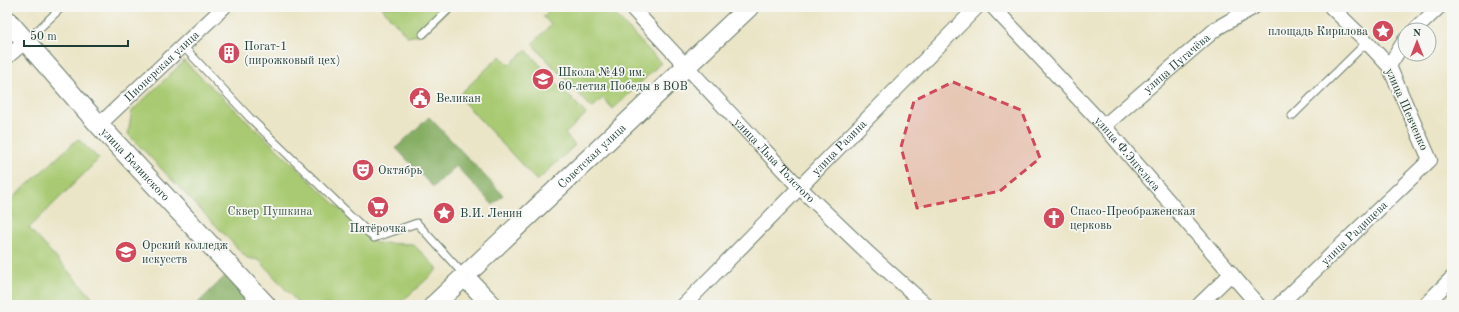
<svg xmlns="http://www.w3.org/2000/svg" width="1459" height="312" font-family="'Old Standard TT',serif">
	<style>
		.green { fill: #a9ca72; stroke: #648453 }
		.forest { fill: #86ae64; stroke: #52764c }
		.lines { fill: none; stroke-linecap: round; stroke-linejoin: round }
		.lane-casing { stroke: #667867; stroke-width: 9 }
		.street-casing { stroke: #667867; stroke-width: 16 }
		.secondary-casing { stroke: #667867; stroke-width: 21 }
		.lane { stroke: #fff; stroke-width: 7 }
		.street { stroke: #fff; stroke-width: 14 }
		.secondary { stroke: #fff; stroke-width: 19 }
		.marked { fill: #d1495b; fill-opacity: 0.2; stroke: #d1495b; stroke-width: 3; stroke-dasharray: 8 5; stroke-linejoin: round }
		.labels { text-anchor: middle; stroke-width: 3.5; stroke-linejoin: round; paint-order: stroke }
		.poi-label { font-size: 12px; fill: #1f3d34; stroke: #f6f6f2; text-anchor: start }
		.street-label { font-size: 12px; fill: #1f3d34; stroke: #f6f6f2 }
		.park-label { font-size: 12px; fill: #3b5940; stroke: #f6f6f2 }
	</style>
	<rect width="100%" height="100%" fill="#f6f6f2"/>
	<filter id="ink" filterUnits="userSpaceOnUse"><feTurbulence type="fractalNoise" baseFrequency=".025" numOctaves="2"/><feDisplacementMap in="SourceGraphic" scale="8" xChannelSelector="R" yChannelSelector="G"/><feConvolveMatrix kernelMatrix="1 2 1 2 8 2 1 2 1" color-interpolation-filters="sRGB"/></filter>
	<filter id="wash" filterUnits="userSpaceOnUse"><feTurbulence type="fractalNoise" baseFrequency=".012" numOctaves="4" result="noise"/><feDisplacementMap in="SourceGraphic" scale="16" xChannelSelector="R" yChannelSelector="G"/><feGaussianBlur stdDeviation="0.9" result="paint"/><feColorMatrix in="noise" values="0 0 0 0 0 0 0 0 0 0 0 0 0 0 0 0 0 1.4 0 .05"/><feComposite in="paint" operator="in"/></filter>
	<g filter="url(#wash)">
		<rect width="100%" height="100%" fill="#ebe5c7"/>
		<g class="green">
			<path d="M 381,7 L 451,7 L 423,34 L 408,37 Z"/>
			<path d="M 552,7 L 608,7 L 661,63 L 613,109 L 603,98 L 592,108 L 532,44 L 551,25 L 543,16 Z"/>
			<path d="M 526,50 L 586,114 L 565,134 L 575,145 L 537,181 L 458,96 L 500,56 L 509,65 Z"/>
			<path d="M 184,61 L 376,243 L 413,244 L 438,269 L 398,305 L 300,305 L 259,260 L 247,258 L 128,134 L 132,111 Z"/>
			<path d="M 78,139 L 99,159 L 29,228 L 99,305 L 7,305 L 7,203 Z"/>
		</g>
		<g class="forest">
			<path d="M 429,117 L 503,195 L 493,205 L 456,166 L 433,187 L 396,148 Z"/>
			<path d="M 225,276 L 253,305 L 199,305 L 198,303 Z"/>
		</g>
	</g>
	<g filter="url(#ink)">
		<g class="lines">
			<g class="lane-casing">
				<g id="lane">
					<path d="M 423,34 L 451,7"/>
					<path d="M 26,41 L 62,7"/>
					<path d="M 183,46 L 250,118 L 374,238 L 417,223 L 464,275"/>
					<path d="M 1292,116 L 1367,42"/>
				</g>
			</g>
			<g class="street-casing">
				<g id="street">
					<path id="s1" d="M 631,7 L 799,187 L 869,254 L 926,305"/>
					<path id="s2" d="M 993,7 L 1104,126 L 1258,305"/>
					<path d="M 1415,30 L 1439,7"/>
					<path d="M 7,57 L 26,41"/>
					<path d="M 1389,66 L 1405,40"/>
					<path id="s3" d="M 99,125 L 224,7"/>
					<path id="s4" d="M 1104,126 L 1217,28 L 1254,7"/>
					<path id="s5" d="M 684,305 L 977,7"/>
					<path d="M 1199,305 L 1231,274"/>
					<path id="s6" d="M 1279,305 L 1430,160 L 1389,66 L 1363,38 L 1331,7"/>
					<path d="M 1425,305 L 1452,278"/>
				</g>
			</g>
			<g class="secondary-casing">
				<g id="secondary">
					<path id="s7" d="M 7,20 L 99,125 L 266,305"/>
					<path d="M 465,277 L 492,305"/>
					<path id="s8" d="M 434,305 L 749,7"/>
				</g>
			</g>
			<use href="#lane" class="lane"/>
			<use href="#street" class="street"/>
			<use href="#secondary" class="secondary"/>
		</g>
	</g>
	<path class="marked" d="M 953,82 L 1021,110 L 1040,158 L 1000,191 L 917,208 L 901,147 L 914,101 Z"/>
	<defs>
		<g id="sight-disc" transform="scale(1.15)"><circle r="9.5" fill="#d1495b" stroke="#f6f6f2"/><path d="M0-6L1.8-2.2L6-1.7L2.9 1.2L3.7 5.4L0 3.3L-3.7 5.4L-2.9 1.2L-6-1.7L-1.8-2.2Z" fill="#fff"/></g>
		<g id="building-disc" transform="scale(1.15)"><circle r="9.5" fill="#d1495b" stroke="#f6f6f2"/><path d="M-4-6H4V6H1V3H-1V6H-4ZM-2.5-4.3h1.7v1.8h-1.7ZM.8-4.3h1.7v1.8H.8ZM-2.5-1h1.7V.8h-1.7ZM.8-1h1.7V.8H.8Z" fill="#fff"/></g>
		<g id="school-disc" transform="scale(1.15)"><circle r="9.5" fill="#d1495b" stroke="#f6f6f2"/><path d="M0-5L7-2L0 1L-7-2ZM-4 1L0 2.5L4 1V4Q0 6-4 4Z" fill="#fff"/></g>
		<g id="civic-disc" transform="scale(1.15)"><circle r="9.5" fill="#d1495b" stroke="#f6f6f2"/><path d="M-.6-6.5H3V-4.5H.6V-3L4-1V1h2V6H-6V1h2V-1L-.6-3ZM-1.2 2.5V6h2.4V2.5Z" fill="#fff"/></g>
		<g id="theatre-disc" transform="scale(1.15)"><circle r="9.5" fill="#d1495b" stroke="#f6f6f2"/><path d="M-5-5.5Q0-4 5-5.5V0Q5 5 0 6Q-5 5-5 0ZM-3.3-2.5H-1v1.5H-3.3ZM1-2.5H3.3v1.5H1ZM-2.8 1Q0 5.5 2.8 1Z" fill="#fff"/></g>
		<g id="supermarket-disc" transform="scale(1.15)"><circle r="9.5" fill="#d1495b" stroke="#f6f6f2"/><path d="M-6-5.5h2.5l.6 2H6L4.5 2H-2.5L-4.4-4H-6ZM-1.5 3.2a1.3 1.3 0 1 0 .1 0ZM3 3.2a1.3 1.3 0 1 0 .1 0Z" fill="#fff"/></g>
		<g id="church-disc" transform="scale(1.15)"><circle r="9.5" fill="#d1495b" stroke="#f6f6f2"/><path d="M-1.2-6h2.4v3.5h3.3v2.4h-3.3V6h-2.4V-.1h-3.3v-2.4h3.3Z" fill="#fff"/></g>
		<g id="university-disc" transform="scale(1.15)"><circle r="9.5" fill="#d1495b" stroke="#f6f6f2"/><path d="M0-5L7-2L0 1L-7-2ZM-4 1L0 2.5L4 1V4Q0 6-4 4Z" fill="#fff"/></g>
	</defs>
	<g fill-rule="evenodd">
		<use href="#sight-disc" x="1383" y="31"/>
		<use href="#building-disc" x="229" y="53"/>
		<use href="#school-disc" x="543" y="79"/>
		<use href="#civic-disc" x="420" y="98"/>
		<use href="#theatre-disc" x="363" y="170"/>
		<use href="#supermarket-disc" x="378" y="207"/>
		<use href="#sight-disc" x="444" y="213"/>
		<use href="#church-disc" x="1054" y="218"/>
		<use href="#university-disc" x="126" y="252"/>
	</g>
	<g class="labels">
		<g class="poi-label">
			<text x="1368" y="35" text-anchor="end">площадь Кирилова</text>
			<text x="244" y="50">Погат-1<tspan x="244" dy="14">(пирожковый цех)</tspan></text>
			<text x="558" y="76">Школа №49 им.<tspan x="558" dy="14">60-летия Победы в ВОВ</tspan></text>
			<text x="436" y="102">Великан</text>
			<text x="378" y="174">Октябрь</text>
			<text x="1070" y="215">Спасо-Преображенская<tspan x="1070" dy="14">церковь</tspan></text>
			<text x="460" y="217">В.И. Ленин</text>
			<text x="378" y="232" text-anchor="middle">Пятёрочка</text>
			<text x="142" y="249">Орский колледж<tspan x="142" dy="14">искусств</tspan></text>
		</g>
		<g class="street-label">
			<text dy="4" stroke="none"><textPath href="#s4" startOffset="96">улица Пугачёва</textPath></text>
			<text dy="4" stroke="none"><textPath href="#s3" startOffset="86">Пионерская улица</textPath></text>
			<text transform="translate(1407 109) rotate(66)" y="4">улица Шевченко</text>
			<text dy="4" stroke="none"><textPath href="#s5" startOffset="221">улица Разина</textPath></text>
			<text dy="4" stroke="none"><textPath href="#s2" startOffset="199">улица Ф.Энгельса</textPath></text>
			<text dy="4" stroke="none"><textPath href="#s8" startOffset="217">Советская улица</textPath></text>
			<text dy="4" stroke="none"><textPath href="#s1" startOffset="210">улица Льва Толстого</textPath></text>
			<text dy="4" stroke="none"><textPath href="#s7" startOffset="193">улица Белинского</textPath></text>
			<text dy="4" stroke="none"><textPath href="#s6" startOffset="104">улица Радищева</textPath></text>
		</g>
		<g class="park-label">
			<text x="270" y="215">Сквер Пушкина</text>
		</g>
	</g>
	<rect width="1459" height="312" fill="none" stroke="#f6f6f2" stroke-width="24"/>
	<g transform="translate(1417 42)"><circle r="19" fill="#f6f6f2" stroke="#a0aca6"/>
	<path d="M0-3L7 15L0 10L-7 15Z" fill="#d1495b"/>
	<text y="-6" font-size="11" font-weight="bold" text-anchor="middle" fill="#1f3d34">N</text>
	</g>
	<path d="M24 40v6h104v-6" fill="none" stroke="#1f3d34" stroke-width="2"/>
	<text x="30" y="40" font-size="12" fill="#1f3d34" stroke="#f6f6f2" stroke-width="3" paint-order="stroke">50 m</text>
</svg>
